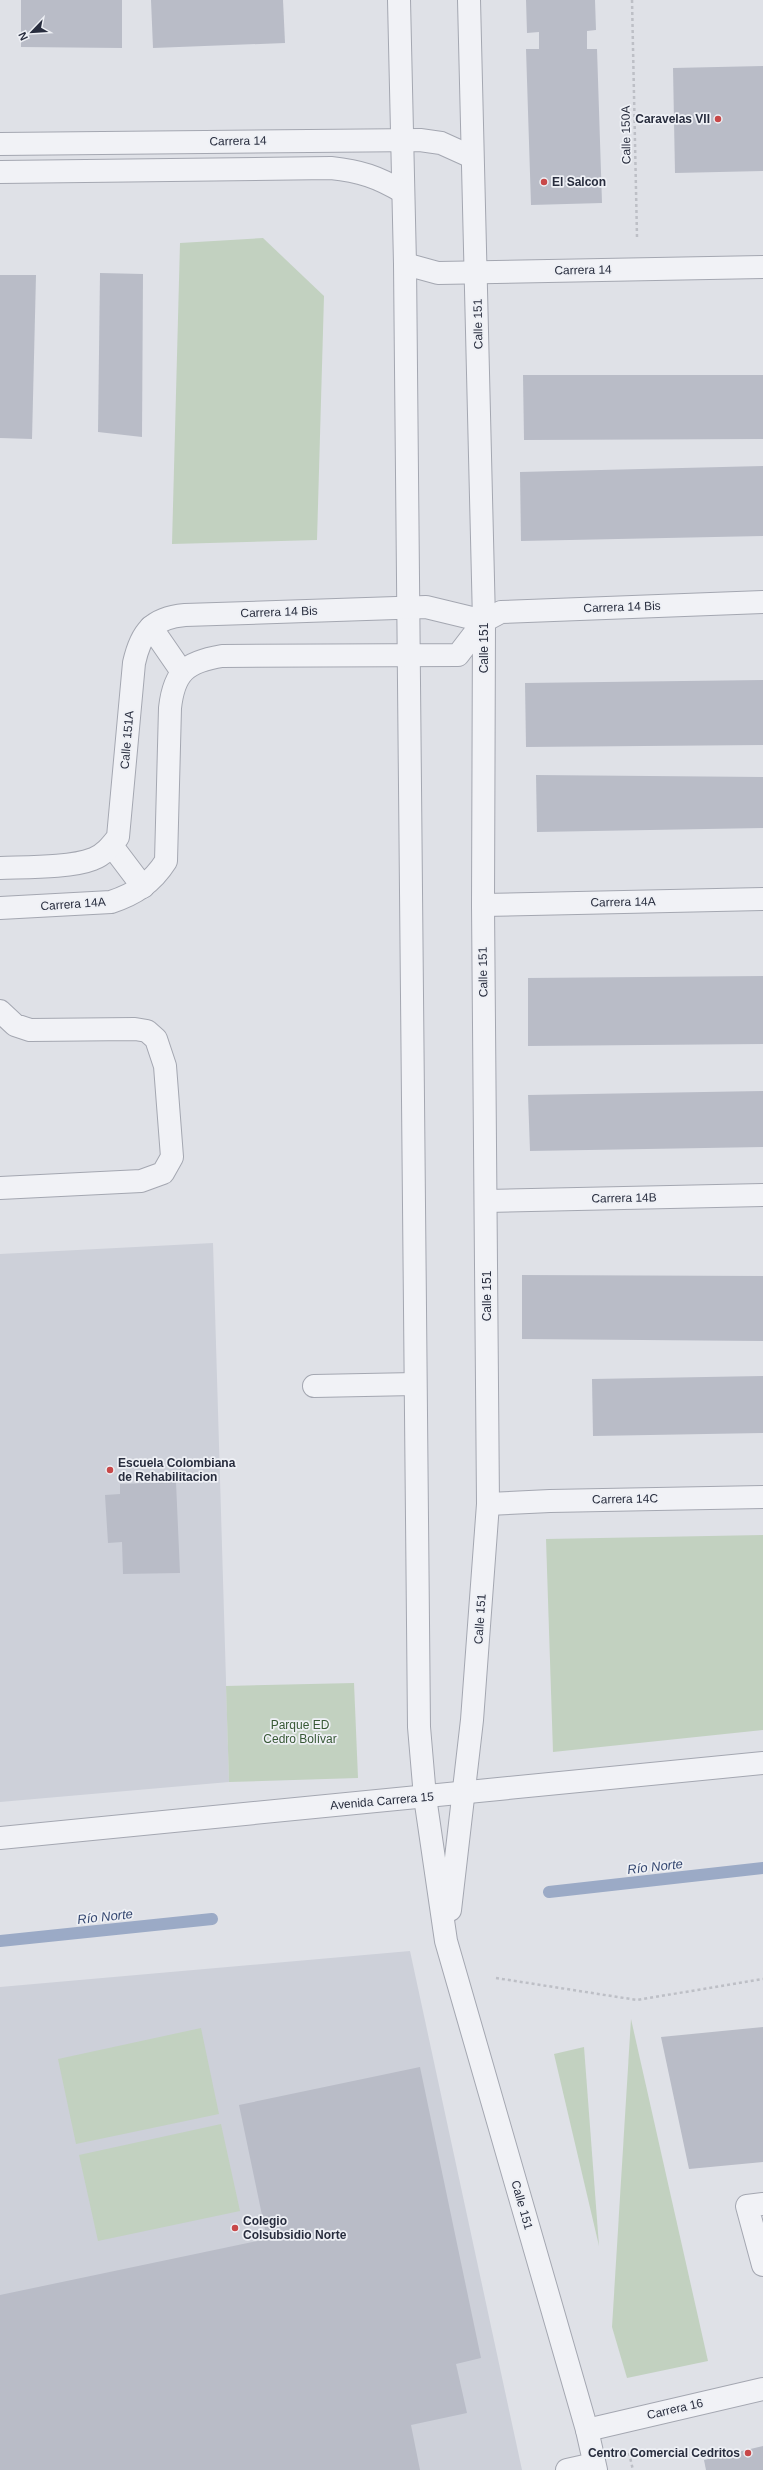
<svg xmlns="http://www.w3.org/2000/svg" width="763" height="2470" font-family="Arial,sans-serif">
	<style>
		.built { fill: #cdd0d9 }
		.green { fill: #c2d1c0 }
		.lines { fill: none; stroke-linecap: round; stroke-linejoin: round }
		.stream { stroke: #9baac6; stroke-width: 12 }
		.building { fill: #b9bcc7 }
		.minor-casing { stroke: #a4a7b1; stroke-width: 24 }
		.path { stroke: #bdbfc6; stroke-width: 2.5; stroke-dasharray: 3 3; stroke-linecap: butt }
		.minor { stroke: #f1f2f6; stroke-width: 22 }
		.poi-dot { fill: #c84849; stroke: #eef0f5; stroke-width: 1.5 }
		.labels { text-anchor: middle; stroke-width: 3.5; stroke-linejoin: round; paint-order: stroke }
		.poi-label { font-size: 12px; font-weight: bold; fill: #282d3e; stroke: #eef0f5; text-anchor: start }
		.street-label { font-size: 12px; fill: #282d3e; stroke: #eef0f5 }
		.park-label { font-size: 12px; fill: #385936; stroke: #eef0f5 }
		.water-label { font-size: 13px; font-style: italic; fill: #344770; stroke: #eef0f5 }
	</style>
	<rect width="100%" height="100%" fill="#dfe1e7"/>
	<g class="built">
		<path d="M 213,1243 L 229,1782 L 0,1802 L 0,1254 Z"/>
		<path d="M 410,1951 L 522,2470 L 0,2470 L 0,1987 Z"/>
	</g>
	<g class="green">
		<path d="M 263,238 L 324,296 L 317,540 L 172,544 L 180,243 Z"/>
		<path d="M 763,1535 L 763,1730 L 553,1752 L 546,1539 Z"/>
		<path d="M 354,1683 L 358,1778 L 229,1782 L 226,1686 Z"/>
		<path d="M 631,2019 L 708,2361 L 627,2378 L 612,2327 Z"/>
		<path d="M 201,2028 L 219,2114 L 76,2144 L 58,2059 Z"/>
		<path d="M 584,2047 L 599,2246 L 554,2054 Z"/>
		<path d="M 221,2124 L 240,2211 L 98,2241 L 79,2155 Z"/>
	</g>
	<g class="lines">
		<g class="stream">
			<path d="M 549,1892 L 763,1868"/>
			<path d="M 0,1941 L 212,1919"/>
		</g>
	</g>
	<g class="building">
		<path d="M 21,0 L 122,0 L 122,48 L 21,47 Z"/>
		<path d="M 151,0 L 283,0 L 285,43 L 153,48 Z"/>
		<path d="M 526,0 L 595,0 L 596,30 L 587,31 L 587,49 L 597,49 L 602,203 L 531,205 L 526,49 L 539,49 L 539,32 L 527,33 Z"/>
		<path d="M 763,66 L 763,171 L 675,173 L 673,68 Z"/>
		<path d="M 100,273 L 143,274 L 142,437 L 98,432 Z"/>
		<path d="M 0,275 L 36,275 L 32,439 L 0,438 Z"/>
		<path d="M 523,375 L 763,375 L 763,439 L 524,440 Z"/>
		<path d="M 763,466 L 763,536 L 521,541 L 520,472 Z"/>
		<path d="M 763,680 L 763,745 L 526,747 L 525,683 Z"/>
		<path d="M 536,775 L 763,777 L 763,828 L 537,832 Z"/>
		<path d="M 763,976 L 763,1044 L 528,1046 L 528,978 Z"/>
		<path d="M 763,1091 L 763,1147 L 530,1151 L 528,1095 Z"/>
		<path d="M 522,1275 L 763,1276 L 763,1341 L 522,1339 Z"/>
		<path d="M 763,1376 L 763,1433 L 593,1436 L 592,1379 Z"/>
		<path d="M 176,1482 L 180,1573 L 123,1574 L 122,1542 L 108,1543 L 105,1495 L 120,1494 L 120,1484 Z"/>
		<path d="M 763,2027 L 763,2162 L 689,2169 L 661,2037 Z"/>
		<path d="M 420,2067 L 481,2358 L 456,2364 L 467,2413 L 411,2425 L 420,2470 L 0,2470 L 0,2295 L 267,2239 L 239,2105 Z"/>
		<path d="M 763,2446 L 763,2470 L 706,2470 L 704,2460 Z"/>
	</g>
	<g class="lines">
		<g class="minor-casing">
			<g id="minor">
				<path d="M 399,0 L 405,264 L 419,1727 L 425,1797 L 446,1941 L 587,2430 L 596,2470"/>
				<path d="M 0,144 L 420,140 L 441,143 L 472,157"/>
				<path d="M 0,172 L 331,168 C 360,171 378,177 403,192"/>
				<path d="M 405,264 L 438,273 L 763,267"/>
				<path d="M 151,627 L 182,672"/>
				<path d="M 112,846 L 143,887"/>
				<path d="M 0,868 C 26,867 70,868 93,859 C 104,855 111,846 118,837 L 134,663 C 141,632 152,618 185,615 L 426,607 L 484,621"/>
				<path d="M 483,905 L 763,899"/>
				<path d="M 0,908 L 111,902 C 135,894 152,883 166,861 L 170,708 C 174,672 186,662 222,656 L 458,655 L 484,621 L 501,612 L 763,602"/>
				<path d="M 0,1011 L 15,1025 L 30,1030 L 135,1029 L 147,1031 L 156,1039 L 165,1066 L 172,1157 L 163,1173 L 141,1181 L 0,1188"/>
				<path d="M 486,1201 L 763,1195"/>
				<path d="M 314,1386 L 415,1384"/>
				<path d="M 488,1504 L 550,1501 L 763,1497"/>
				<path d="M 0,1838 L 763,1763"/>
				<path d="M 450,1910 L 472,1720 L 488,1504 L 483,905 L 484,621 L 469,0"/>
				<path d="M 763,2204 L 747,2206 L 763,2265"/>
				<path d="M 587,2430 L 763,2389"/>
				<path d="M 567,2470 L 594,2464"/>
			</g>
		</g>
		<g class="path">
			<path d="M 632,0 L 637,237"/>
			<path d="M 496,1978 L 637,2000 L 763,1979"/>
			<path d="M 629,2453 L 633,2470"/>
		</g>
		<use href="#minor" class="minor"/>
	</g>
	<g class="poi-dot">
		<circle cx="718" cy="119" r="4"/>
		<circle cx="544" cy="182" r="4"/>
		<circle cx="110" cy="1470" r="4"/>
		<circle cx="235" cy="2228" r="4"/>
		<circle cx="748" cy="2453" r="4"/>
	</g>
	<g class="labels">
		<g class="poi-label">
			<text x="710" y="123" text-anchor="end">Caravelas VII</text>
			<text x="552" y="186">El Salcon</text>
			<text x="118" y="1467">Escuela Colombiana<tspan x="118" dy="14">de Rehabilitacion</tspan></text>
			<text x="243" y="2225">Colegio<tspan x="243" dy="14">Colsubsidio Norte</tspan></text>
			<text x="740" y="2457" text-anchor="end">Centro Comercial Cedritos</text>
		</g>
		<g class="street-label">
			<text transform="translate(626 135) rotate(-91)" y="4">Calle 150A</text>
			<text transform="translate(238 141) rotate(-1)" y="4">Carrera 14</text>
			<text transform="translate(583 270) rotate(-1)" y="4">Carrera 14</text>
			<text transform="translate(478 324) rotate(-91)" y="4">Calle 151</text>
			<text transform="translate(622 607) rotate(-2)" y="4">Carrera 14 Bis</text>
			<text transform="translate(279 612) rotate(-2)" y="4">Carrera 14 Bis</text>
			<text transform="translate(484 648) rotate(-90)" y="4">Calle 151</text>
			<text transform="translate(127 740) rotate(-85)" y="4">Calle 151A</text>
			<text transform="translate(623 902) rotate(-1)" y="4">Carrera 14A</text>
			<text transform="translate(73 904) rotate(-4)" y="4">Carrera 14A</text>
			<text transform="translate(483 972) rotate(-91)" y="4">Calle 151</text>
			<text transform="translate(624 1198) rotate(-1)" y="4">Carrera 14B</text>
			<text transform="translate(487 1296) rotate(-90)" y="4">Calle 151</text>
			<text transform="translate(625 1499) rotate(-1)" y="4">Carrera 14C</text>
			<text transform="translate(480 1619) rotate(-86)" y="4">Calle 151</text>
			<text transform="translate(382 1801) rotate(-5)" y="4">Avenida Carrera 15</text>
			<text transform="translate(522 2205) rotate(74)" y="4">Calle 151</text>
			<text transform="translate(675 2409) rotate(-13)" y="4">Carrera 16</text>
		</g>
		<g class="park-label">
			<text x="300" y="1729">Parque ED<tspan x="300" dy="14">Cedro Bolívar</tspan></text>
		</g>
		<g class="water-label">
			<text transform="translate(655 1866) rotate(-6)" y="5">Río Norte</text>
			<text transform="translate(105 1916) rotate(-6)" y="5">Río Norte</text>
		</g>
	</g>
	<g transform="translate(32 32) rotate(245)" stroke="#eef0f5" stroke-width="3" paint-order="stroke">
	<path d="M0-3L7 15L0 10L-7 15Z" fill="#282d3e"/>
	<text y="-6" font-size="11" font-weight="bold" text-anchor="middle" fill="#282d3e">N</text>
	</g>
</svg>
